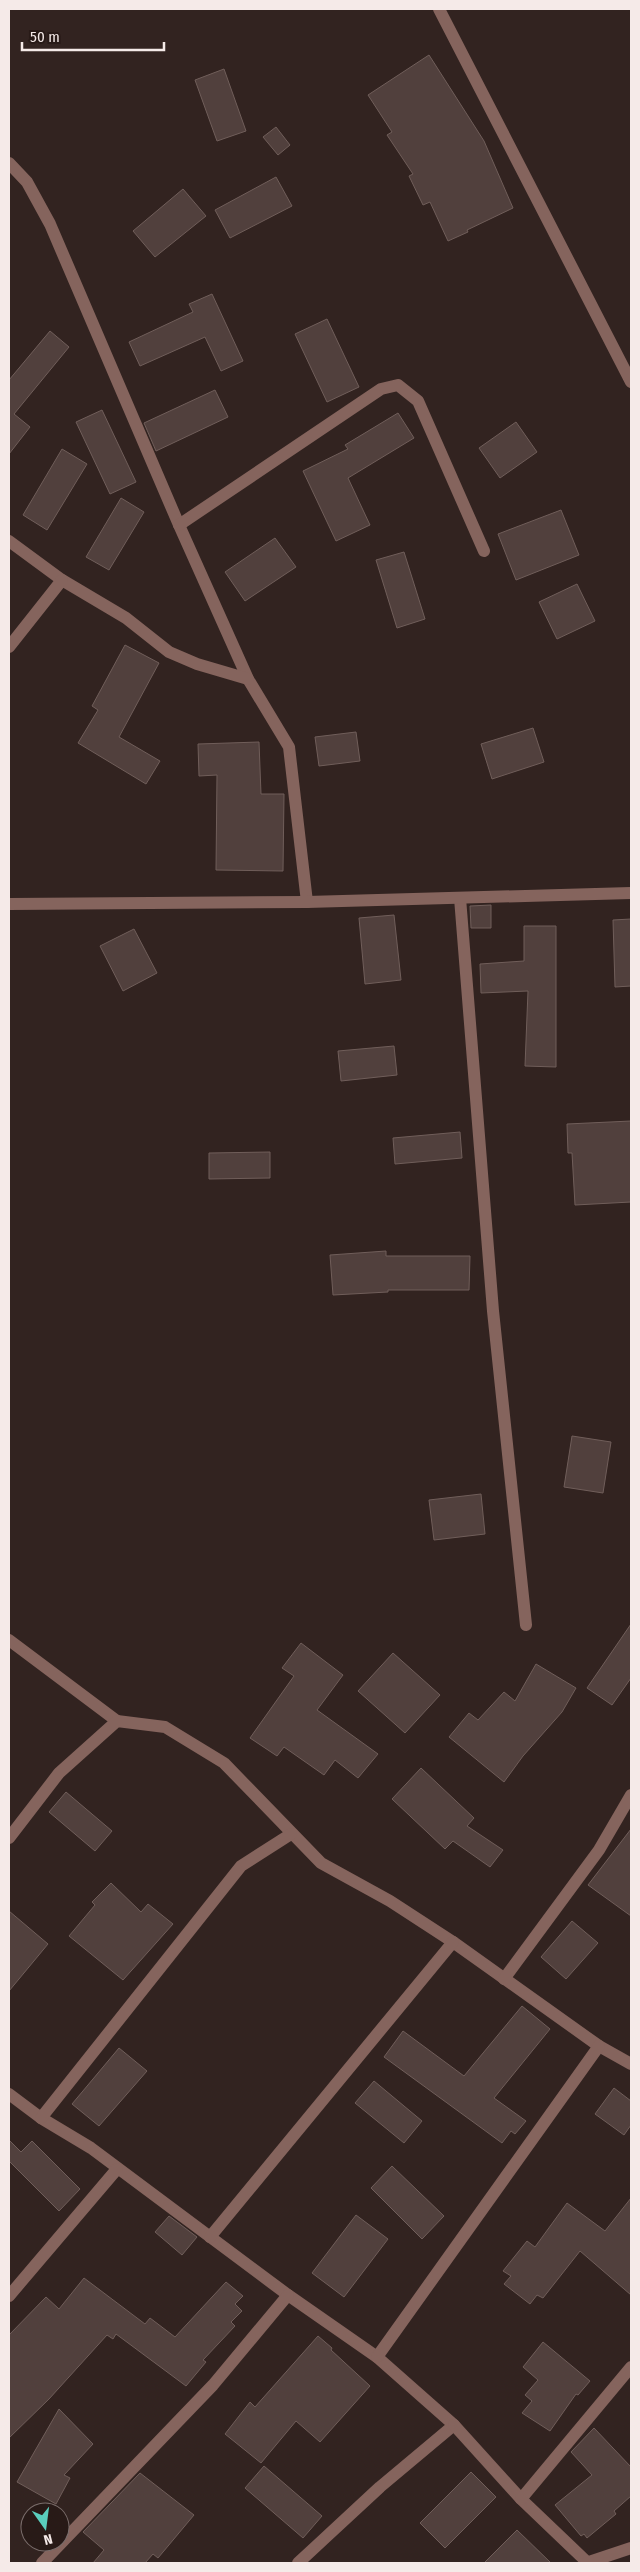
<svg xmlns="http://www.w3.org/2000/svg" width="640" height="2572" font-family="'Fira Sans Condensed',sans-serif">
	<style>
		.building { fill: #51403d; stroke: #705e5a }
		.lines { fill: none; stroke-linecap: round; stroke-linejoin: round }
		.minor { stroke: #85645d; stroke-width: 12 }
	</style>
	<rect width="100%" height="100%" fill="#322320"/>
	<g class="building">
		<path d="M 429,55 L 484,141 L 513,208 L 467,230 L 468,232 L 448,241 L 430,202 L 423,205 L 409,176 L 413,174 L 387,135 L 392,132 L 368,95 Z"/>
		<path d="M 224,69 L 246,131 L 217,141 L 195,80 Z"/>
		<path d="M 276,127 L 290,145 L 278,155 L 263,137 Z"/>
		<path d="M 276,177 L 292,206 L 230,238 L 215,210 Z"/>
		<path d="M 183,189 L 206,216 L 155,257 L 133,231 Z"/>
		<path d="M 212,294 L 243,361 L 221,371 L 205,337 L 140,366 L 129,342 L 193,312 L 189,304 Z"/>
		<path d="M 327,319 L 359,387 L 327,402 L 295,334 Z"/>
		<path d="M 50,331 L 69,347 L 14,414 L 30,427 L 9,454 L 9,380 Z"/>
		<path d="M 215,390 L 228,417 L 156,451 L 144,423 Z"/>
		<path d="M 102,410 L 136,482 L 110,494 L 76,422 Z"/>
		<path d="M 398,413 L 414,438 L 348,478 L 370,525 L 336,541 L 303,471 L 348,449 L 345,445 Z"/>
		<path d="M 516,422 L 537,452 L 500,478 L 479,448 Z"/>
		<path d="M 62,449 L 87,464 L 47,530 L 23,515 Z"/>
		<path d="M 121,498 L 144,512 L 109,570 L 86,557 Z"/>
		<path d="M 561,510 L 579,555 L 516,580 L 498,534 Z"/>
		<path d="M 275,538 L 296,567 L 245,601 L 225,572 Z"/>
		<path d="M 404,552 L 425,619 L 397,628 L 376,560 Z"/>
		<path d="M 577,584 L 595,621 L 557,639 L 539,602 Z"/>
		<path d="M 125,645 L 159,663 L 119,737 L 160,761 L 146,784 L 78,743 L 98,710 L 92,706 Z"/>
		<path d="M 533,728 L 544,762 L 492,779 L 481,744 Z"/>
		<path d="M 356,732 L 360,761 L 319,766 L 315,737 Z"/>
		<path d="M 259,742 L 261,794 L 284,794 L 283,871 L 216,870 L 217,775 L 199,776 L 198,744 Z"/>
		<path d="M 491,905 L 491,928 L 471,928 L 470,906 Z"/>
		<path d="M 394,915 L 401,980 L 365,984 L 359,918 Z"/>
		<path d="M 631,919 L 631,986 L 615,987 L 613,920 Z"/>
		<path d="M 524,926 L 556,926 L 556,1067 L 525,1066 L 528,991 L 481,993 L 480,964 L 524,961 Z"/>
		<path d="M 134,929 L 157,973 L 123,991 L 100,946 Z"/>
		<path d="M 394,1046 L 397,1075 L 341,1081 L 338,1051 Z"/>
		<path d="M 631,1121 L 631,1202 L 575,1205 L 572,1153 L 568,1153 L 567,1124 Z"/>
		<path d="M 460,1132 L 462,1158 L 395,1164 L 393,1138 Z"/>
		<path d="M 270,1152 L 270,1178 L 209,1179 L 209,1153 Z"/>
		<path d="M 386,1251 L 386,1256 L 470,1256 L 469,1290 L 388,1290 L 388,1292 L 333,1295 L 330,1255 Z"/>
		<path d="M 572,1436 L 611,1442 L 603,1493 L 564,1487 Z"/>
		<path d="M 481,1494 L 485,1534 L 434,1540 L 429,1500 Z"/>
		<path d="M 631,1624 L 631,1678 L 612,1705 L 587,1688 Z"/>
		<path d="M 301,1643 L 343,1675 L 317,1710 L 378,1754 L 358,1778 L 335,1760 L 324,1775 L 284,1747 L 277,1756 L 250,1738 L 294,1676 L 282,1668 Z"/>
		<path d="M 393,1653 L 440,1695 L 405,1733 L 358,1691 Z"/>
		<path d="M 536,1664 L 576,1688 L 562,1712 L 523,1756 L 504,1782 L 449,1737 L 469,1713 L 478,1720 L 504,1692 L 515,1701 Z"/>
		<path d="M 421,1768 L 474,1818 L 467,1826 L 503,1850 L 490,1867 L 453,1841 L 445,1849 L 392,1799 Z"/>
		<path d="M 66,1792 L 112,1831 L 95,1851 L 49,1812 Z"/>
		<path d="M 631,1829 L 631,1916 L 588,1885 Z"/>
		<path d="M 111,1883 L 141,1912 L 148,1904 L 173,1924 L 123,1980 L 69,1936 L 95,1905 L 92,1902 Z"/>
		<path d="M 9,1911 L 48,1944 L 9,1991 Z"/>
		<path d="M 572,1921 L 598,1943 L 566,1979 L 541,1957 Z"/>
		<path d="M 522,2006 L 550,2029 L 494,2098 L 526,2121 L 515,2134 L 511,2131 L 502,2143 L 384,2057 L 403,2031 L 464,2076 Z"/>
		<path d="M 119,2048 L 147,2071 L 99,2126 L 72,2104 Z"/>
		<path d="M 374,2081 L 422,2121 L 404,2143 L 355,2103 Z"/>
		<path d="M 614,2088 L 631,2101 L 631,2125 L 624,2135 L 595,2114 Z"/>
		<path d="M 9,2140 L 21,2152 L 32,2141 L 80,2189 L 59,2211 L 9,2161 Z"/>
		<path d="M 392,2166 L 444,2216 L 422,2239 L 371,2188 Z"/>
		<path d="M 631,2198 L 631,2295 L 580,2251 L 543,2298 L 537,2295 L 530,2304 L 504,2284 L 511,2276 L 503,2271 L 527,2241 L 535,2247 L 567,2203 L 605,2231 Z"/>
		<path d="M 356,2215 L 388,2239 L 344,2297 L 312,2273 Z"/>
		<path d="M 169,2216 L 197,2237 L 182,2255 L 155,2232 Z"/>
		<path d="M 84,2278 L 145,2324 L 150,2318 L 175,2337 L 226,2282 L 243,2296 L 235,2304 L 242,2311 L 231,2322 L 235,2326 L 203,2360 L 206,2362 L 186,2386 L 116,2334 L 113,2339 L 107,2335 L 49,2399 L 9,2438 L 9,2335 L 46,2297 L 59,2309 Z"/>
		<path d="M 318,2336 L 332,2348 L 331,2350 L 370,2386 L 320,2442 L 296,2421 L 261,2463 L 225,2434 L 250,2402 L 255,2407 Z"/>
		<path d="M 543,2342 L 590,2381 L 578,2395 L 576,2394 L 550,2431 L 522,2413 L 532,2401 L 525,2395 L 538,2380 L 523,2367 Z"/>
		<path d="M 59,2409 L 93,2444 L 64,2475 L 70,2478 L 56,2504 L 17,2482 Z"/>
		<path d="M 594,2428 L 631,2467 L 631,2496 L 614,2511 L 616,2514 L 587,2538 L 584,2534 L 581,2536 L 555,2505 L 592,2475 L 571,2452 Z"/>
		<path d="M 264,2466 L 322,2516 L 303,2538 L 245,2488 Z"/>
		<path d="M 471,2472 L 496,2497 L 445,2548 L 420,2523 Z"/>
		<path d="M 140,2473 L 194,2515 L 158,2558 L 153,2554 L 145,2563 L 93,2563 L 104,2550 L 83,2532 Z"/>
		<path d="M 517,2530 L 551,2563 L 484,2563 Z"/>
	</g>
	<g class="lines">
		<g class="minor">
			<path d="M 439,9 L 631,382"/>
			<path d="M 9,163 L 27,182 L 50,224 L 179,525 L 248,679 L 289,747 L 307,902"/>
			<path d="M 179,525 L 381,389 L 398,385 L 418,401 L 484,551"/>
			<path d="M 9,541 L 62,580 L 126,618 L 169,652 L 197,664 L 248,679"/>
			<path d="M 9,647 L 62,580"/>
			<path d="M 460,898 L 493,1311 L 526,1625"/>
			<path d="M 9,904 L 307,902 L 631,893"/>
			<path d="M 9,1640 L 117,1721"/>
			<path d="M 9,1838 L 59,1773 L 117,1721 L 165,1727 L 224,1763 L 321,1863 L 390,1901 L 453,1942 L 599,2046 L 631,2064"/>
			<path d="M 504,1979 L 599,1850 L 631,1795"/>
			<path d="M 9,2094 L 41,2118 L 91,2148 L 288,2295 L 377,2357 L 454,2425 L 380,2487 L 298,2563"/>
			<path d="M 41,2118 L 241,1866 L 291,1834"/>
			<path d="M 210,2237 L 453,1942"/>
			<path d="M 9,2296 L 117,2169"/>
			<path d="M 377,2357 L 599,2046"/>
			<path d="M 454,2425 L 521,2499 L 588,2563"/>
			<path d="M 521,2499 L 631,2367"/>
			<path d="M 42,2563 L 213,2385 L 288,2295"/>
			<path d="M 586,2563 L 631,2548"/>
		</g>
	</g>
	<rect width="640" height="2572" fill="none" stroke="#f5eae8" stroke-width="20"/>
	<g transform="translate(45 2527) rotate(166)"><circle r="24" fill="#281a17" stroke="#7a6d6b"/>
	<path d="M0-4L9 19L0 12L-9 19Z" fill="#5acebd"/>
	<text y="-8" font-size="14" font-weight="bold" text-anchor="middle" fill="#f5eae8">N</text>
	</g>
	<path d="M22 42v8h142v-8" fill="none" stroke="#f5eae8" stroke-width="2.5"/>
	<text x="30" y="42" font-size="15" fill="#f5eae8" stroke="#281a17" stroke-width="4" paint-order="stroke">50 m</text>
</svg>
